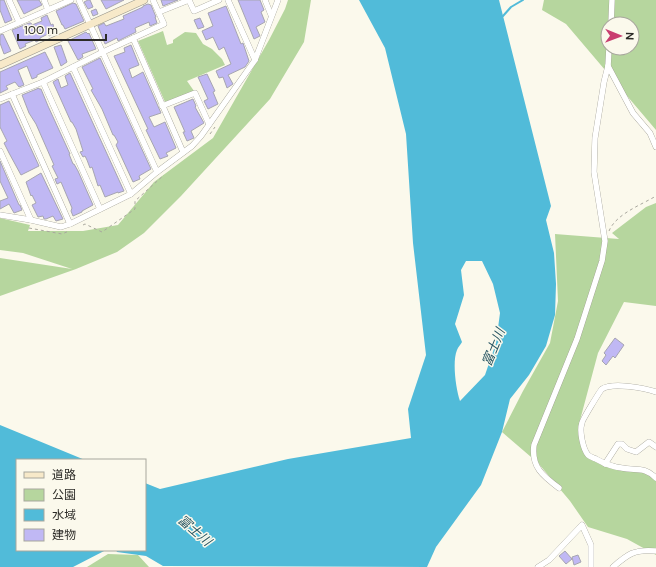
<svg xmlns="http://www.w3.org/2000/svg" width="656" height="567" font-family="'DM Sans','Noto Sans JP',sans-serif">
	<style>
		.green { fill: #b6d69e; fill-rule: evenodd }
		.water { fill: #51bbd9; fill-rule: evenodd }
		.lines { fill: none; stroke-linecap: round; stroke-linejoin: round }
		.stream { stroke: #51bbd9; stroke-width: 2 }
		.building { fill: #c0b8f4; stroke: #a6a5b1 }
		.street-casing { stroke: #959388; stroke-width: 6 }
		.secondary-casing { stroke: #959388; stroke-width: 8 }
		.path { stroke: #a9a79e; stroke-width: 1; stroke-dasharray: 3 3; stroke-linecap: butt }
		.street { stroke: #fff; stroke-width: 5.5 }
		.secondary { stroke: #f7e9c9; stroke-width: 7 }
		.labels { text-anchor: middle; stroke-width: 3; stroke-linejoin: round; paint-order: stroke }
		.water-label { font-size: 13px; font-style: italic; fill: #285663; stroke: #fbf9ec }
	</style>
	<rect width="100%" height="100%" fill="#fbf9ec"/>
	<g class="green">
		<path d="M 288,0 L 311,0 L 304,42 L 270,99 L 181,196 L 144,233 L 117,252 L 76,269 L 0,296 L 0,258 L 72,269 L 23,253 L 0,250 L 0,218 L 30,225 L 28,231 L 83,231 L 118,225 L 154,182 L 213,138 L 269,40 L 285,9 Z"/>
		<path d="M 544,0 L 656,0 L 656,130 L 566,24 L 542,10 ZM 608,24 L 632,24 L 632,48 L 608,48 Z"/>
		<path d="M 163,31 L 167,45 L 173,43 L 173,40 L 185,32 L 196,33 L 203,44 L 212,49 L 222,59 L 225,65 L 187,81 L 194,91 L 165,102 L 138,41 Z"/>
		<path d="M 656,203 L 656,306 L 624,302 L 598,353 L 579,424 L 590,458 C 608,463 643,468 656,481 L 656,555 L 627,539 L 588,527 L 570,501 L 538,463 L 502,432 L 523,391 L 550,343 L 558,301 L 555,234 L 619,239 L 612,233 L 646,207 Z"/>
		<path d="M 108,554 L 138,555 L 149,567 L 87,567 Z"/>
	</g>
	<g class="water">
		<path d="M 359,0 L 499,0 L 551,206 L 546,220 L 554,253 L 556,284 L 555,315 L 546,346 L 529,375 L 510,399 L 502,432 L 481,485 L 436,547 L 427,567 L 163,566 L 146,556 L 117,552 L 116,550 L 145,550 L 145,483 L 160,489 L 288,459 L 411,438 L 408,409 L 426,355 L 413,243 L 406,134 L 385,48 ZM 466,261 L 482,261 L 493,284 L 500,313 L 496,343 L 485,375 L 460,401 C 456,389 452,362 457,350 C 458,347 461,344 462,342 L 455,324 L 464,295 L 461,270 Z"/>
		<path d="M 0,425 L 85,460 L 17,460 L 17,550 L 106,550 L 73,567 L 0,567 Z"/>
	</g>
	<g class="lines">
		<path class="stream" d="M 503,16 L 511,7 L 523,0"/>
	</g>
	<g class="building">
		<path d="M 0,0 L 4,0 L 12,20 L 5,23 L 0,10 Z"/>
		<path d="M 17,0 L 39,0 L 42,5 L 24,14 Z"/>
		<path d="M 88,0 L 90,0 L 93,7 L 88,9 L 84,2 Z"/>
		<path d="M 101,0 L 124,0 L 106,9 Z"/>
		<path d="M 161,0 L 178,0 L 163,6 Z"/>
		<path d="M 238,0 L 260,0 L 264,10 L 261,12 L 265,22 L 256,27 L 260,36 L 254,39 Z"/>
		<path d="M 73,3 L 76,4 L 84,21 L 65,29 L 63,25 L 62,25 L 56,11 Z"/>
		<path d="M 148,4 L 151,5 L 156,17 L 155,17 L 157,23 L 150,26 L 149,22 L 135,28 L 136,32 L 118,41 L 117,38 L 105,44 L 98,26 L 104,23 L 106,26 L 124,19 L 123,16 L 143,7 L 143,6 Z"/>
		<path d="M 226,6 L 241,44 L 243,43 L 249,61 L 245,67 L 228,75 L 233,84 L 227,88 L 223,77 L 219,78 L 216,71 L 231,64 L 224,47 L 219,50 L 213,37 L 206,40 L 202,31 L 213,26 L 208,13 Z"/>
		<path d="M 96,9 L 98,14 L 93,16 L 91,11 Z"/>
		<path d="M 47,15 L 51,25 L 53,24 L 55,33 L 49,36 L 48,34 L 40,38 L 40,40 L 36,42 L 35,40 L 25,44 L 26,46 L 20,49 L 12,30 L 29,23 L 31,23 L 32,25 L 42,21 L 41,18 Z"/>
		<path d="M 200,18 L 204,27 L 198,29 L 194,20 Z"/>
		<path d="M 86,32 L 88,34 L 89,33 L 96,49 L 82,54 L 83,57 L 78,60 L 68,41 Z"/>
		<path d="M 3,34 L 11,51 L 4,54 L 0,43 L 0,35 Z"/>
		<path d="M 61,45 L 67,62 L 61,66 L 54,47 Z"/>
		<path d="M 131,45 L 139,65 L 129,69 L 132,78 L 143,72 L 161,113 L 149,117 L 154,127 L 165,122 L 176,148 L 166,153 L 168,156 L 160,159 L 146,130 L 148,129 L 114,56 L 125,52 L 124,48 Z"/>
		<path d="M 45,52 L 53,68 L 37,75 L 37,77 L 32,79 L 27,66 L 18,70 L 24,85 L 19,87 L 15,82 L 6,86 L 8,89 L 0,93 L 0,72 Z"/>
		<path d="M 100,58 L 151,169 L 139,176 L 140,179 L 133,182 L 116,145 L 118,142 L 114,135 L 113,135 L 102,109 L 91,90 L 93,89 L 82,67 Z"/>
		<path d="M 70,73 L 124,191 L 118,193 L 118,192 L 105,197 L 100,185 L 98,186 L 92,167 L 90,168 L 87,160 L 85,156 L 83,157 L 80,152 L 83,151 L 76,129 L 72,122 L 71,122 L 53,82 L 58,79 L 61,88 L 68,85 L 65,76 Z"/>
		<path d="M 207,74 L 215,91 L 213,92 L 218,104 L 208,109 L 204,101 L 208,99 L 198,77 Z"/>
		<path d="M 39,88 L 39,89 L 41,89 L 48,106 L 70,154 L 69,154 L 73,164 L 74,164 L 78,171 L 93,205 L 82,211 L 82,212 L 73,216 L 71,211 L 72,208 L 61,182 L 57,184 L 55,179 L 58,178 L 52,166 L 54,165 L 36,124 L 29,113 L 22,95 Z"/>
		<path d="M 193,99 L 196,106 L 195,107 L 204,123 L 191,131 L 194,138 L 187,141 L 183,132 L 185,132 L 174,107 Z"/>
		<path d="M 9,101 L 39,166 L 21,175 L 9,153 L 4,143 L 7,141 L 0,127 L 0,105 Z"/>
		<path d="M 0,161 L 19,205 L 20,205 L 22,210 L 14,213 L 9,204 L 0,209 L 0,201 L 8,198 L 0,181 Z"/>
		<path d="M 41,173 L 63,219 L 56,221 L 53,216 L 46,219 L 44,219 L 43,216 L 38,217 L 32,205 L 36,203 L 32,195 L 31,196 L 26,182 Z"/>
		<path d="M 615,338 L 624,345 L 615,358 L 613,356 L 606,365 L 602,361 L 606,355 L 604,353 Z"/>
		<path d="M 565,551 L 572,559 L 566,564 L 559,556 Z"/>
		<path d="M 578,555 L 581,562 L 574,565 L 572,557 Z"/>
	</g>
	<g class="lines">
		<g class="street-casing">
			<g id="street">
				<path d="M 9,0 L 19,22"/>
				<path d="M 44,0 L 48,10"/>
				<path d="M 79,0 L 157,172"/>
				<path d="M 189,0 L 194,11 L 219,0"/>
				<path d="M 228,0 L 255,60"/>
				<path d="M 265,0 L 271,15"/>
				<path d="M 159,12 L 189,0"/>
				<path d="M 611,24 L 612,0"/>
				<path d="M 0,31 L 71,0"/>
				<path d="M 133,38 L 183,152"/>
				<path d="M 608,66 L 633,113 L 650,133 L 656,147"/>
				<path d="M 73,67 L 131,194"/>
				<path d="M 43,82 L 100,209"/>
				<path d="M 12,94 L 70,224"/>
				<path d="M 0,99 L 43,82 L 103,52 L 164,24 L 153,0"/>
				<path d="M 162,106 L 195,93 L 209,124"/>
				<path d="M 0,151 L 31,220"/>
				<path d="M 0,215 L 31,220 L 61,227 L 70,224 L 131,194 L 157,172 L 192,146 L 201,136 L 255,60 L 278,0"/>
				<path d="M 656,392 C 645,388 612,382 602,389 C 600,391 582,420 582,423 C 579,431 583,449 588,455 C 590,457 594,458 596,459 C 605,464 613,467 622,468 C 636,471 644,466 656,478"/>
				<path d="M 605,464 L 618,444 L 622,444 L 627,449 L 636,452 L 649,442 L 656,447"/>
				<path d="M 559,488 C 543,476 531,467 534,445 L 577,339 L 602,261 L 605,241 L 594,172 L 595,138 L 604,82 L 608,66 L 609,48"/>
				<path d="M 538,567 L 549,560 L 582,525 L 591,545 L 591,567"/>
				<path d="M 613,567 C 628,554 634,549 656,551"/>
			</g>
		</g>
		<g class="secondary-casing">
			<path id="secondary" d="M 0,65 L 144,0"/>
		</g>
		<g class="path">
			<path d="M 210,134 L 215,127"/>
			<path d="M 83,225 L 85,224 L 102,232 L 135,209 L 135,201 L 164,175"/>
			<path d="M 29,228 L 62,234 L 69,231"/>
			<path d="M 609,231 C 616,214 641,205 656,196"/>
		</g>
		<use href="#street" class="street"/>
		<use href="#secondary" class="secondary"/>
	</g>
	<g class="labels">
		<g class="water-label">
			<text transform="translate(493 347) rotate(-68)" y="5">富士川</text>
			<text transform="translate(195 530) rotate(41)" y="5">富士川</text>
		</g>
	</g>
	<rect x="16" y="459" width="130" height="92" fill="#fbf9ec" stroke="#a8a79d"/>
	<rect x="24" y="472" width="20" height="6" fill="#f7e9c9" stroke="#a8a79d"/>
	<text x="52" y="479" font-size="12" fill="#2c2b27">道路</text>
	<rect x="24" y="489" width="20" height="12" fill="#b6d69e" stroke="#a8a79d"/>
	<text x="52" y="499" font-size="12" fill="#2c2b27">公園</text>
	<rect x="24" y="509" width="20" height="12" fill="#51bbd9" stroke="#a8a79d"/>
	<text x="52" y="519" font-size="12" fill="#2c2b27">水域</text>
	<rect x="24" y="529" width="20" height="12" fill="#c0b8f4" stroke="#a8a79d"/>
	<text x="52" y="539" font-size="12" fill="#2c2b27">建物</text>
	<g transform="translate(620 36) rotate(91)"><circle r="19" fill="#fbf9ec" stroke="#a8a79d"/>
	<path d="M0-3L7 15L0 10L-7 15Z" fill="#c93d70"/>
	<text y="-6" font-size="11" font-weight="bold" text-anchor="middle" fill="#2c2b27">N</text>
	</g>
	<path d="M18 34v6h88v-6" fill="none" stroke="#2c2b27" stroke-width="2"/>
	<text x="24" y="34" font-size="12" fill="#2c2b27" stroke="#fbf9ec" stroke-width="3" paint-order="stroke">100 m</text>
</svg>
